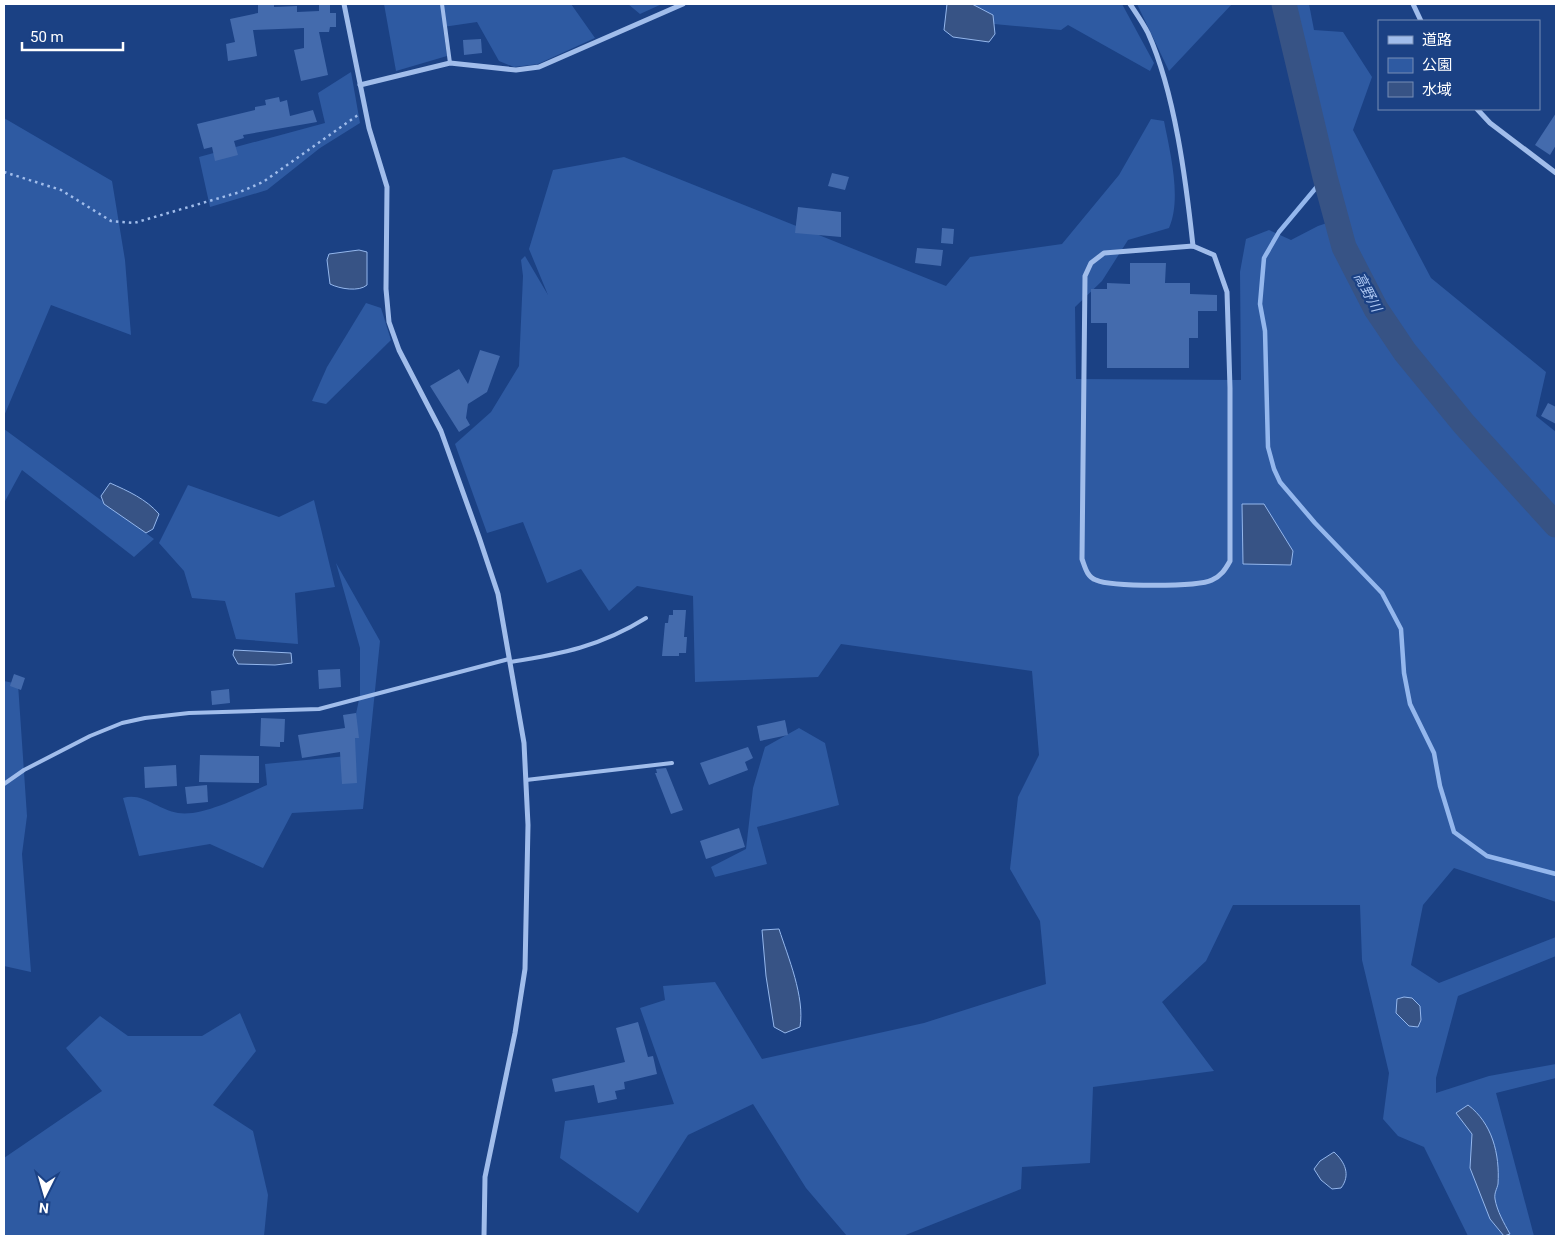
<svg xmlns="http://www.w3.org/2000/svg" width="1560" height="1240" font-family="Roboto,'Noto Sans JP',sans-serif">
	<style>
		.green { fill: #2e5aa2 }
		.water { fill: #375385; stroke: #94b7ed }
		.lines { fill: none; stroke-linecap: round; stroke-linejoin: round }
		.stream { stroke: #94b7ed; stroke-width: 4.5 }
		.river { stroke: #375385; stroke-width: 25 }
		.building { fill: #446bad }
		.path { stroke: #a1bdeb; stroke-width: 2.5; stroke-dasharray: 2.5 4; stroke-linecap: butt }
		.lane { stroke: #a1bdeb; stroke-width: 4 }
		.street { stroke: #a1bdeb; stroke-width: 5 }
		.labels { text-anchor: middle; stroke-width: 4.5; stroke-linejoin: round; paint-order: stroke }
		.water-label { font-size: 14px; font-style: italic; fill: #adc7f2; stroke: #1b4184 }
	</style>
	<rect width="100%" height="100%" fill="#1b4184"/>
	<g class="green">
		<path d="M 384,4 L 571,4 L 595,38 L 538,64 L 514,67 L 499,61 L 477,22 L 443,27 L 447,56 L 396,71 Z"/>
		<path d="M 628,4 L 662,4 L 640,14 Z"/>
		<path d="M 972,4 L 1122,4 L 1154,63 L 1150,71 L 1068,25 L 1061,30 L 994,24 L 993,15 Z"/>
		<path d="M 1137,4 L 1232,4 L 1169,71 Z"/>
		<path d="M 1290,4 L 1309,4 L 1314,30 L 1343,32 L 1372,77 L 1353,130 L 1431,278 L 1546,372 L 1536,416 L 1556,432 L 1556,902 L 1454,868 L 1423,905 L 1411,965 L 1439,983 L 1556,937 L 1556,956 L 1458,996 L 1436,1078 L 1436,1093 L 1489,1076 L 1556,1064 L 1556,1078 L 1496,1093 L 1534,1236 L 1468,1236 L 1424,1147 L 1398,1136 L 1383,1119 L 1389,1073 L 1362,960 L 1360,905 L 1233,905 L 1206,961 L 1162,1002 L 1214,1071 L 1093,1087 L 1090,1163 L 1022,1167 L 1021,1189 L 903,1236 L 847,1236 L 806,1188 L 753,1104 L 688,1135 L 638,1213 L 560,1158 L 565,1121 L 674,1104 L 640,1008 L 665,1000 L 663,986 L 715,982 L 762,1059 L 924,1023 L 1046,984 L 1040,921 L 1010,869 L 1018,797 L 1039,755 L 1032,671 L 841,644 L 818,677 L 695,682 L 693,596 L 637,586 L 609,611 L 581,569 L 547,583 L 523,522 L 487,533 L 455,444 L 491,412 L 519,366 L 523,276 L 521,260 L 525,256 L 548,295 L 529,249 L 553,170 L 624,157 L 946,286 L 970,257 L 1062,244 L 1119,175 L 1151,119 L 1164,121 C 1170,152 1182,199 1169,228 L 1128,240 L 1102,281 L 1075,307 L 1076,379 L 1241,380 L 1240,272 L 1246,239 L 1269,230 L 1291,240 L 1318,226 L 1345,217 Z"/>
		<path d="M 351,72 L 360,123 L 320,148 L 267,190 L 210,207 L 199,157 L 325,123 L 318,93 Z"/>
		<path d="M 4,118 L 112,181 L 125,260 L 131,335 L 51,305 L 4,416 Z"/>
		<path d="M 366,303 L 381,308 L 391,340 L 326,404 L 312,401 L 327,367 Z"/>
		<path d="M 4,429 L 154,539 L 134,557 L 22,470 L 4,503 Z"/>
		<path d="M 188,485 L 279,517 L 314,500 L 335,587 L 295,593 L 298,644 L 236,639 L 225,601 L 192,598 L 184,571 L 159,543 Z"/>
		<path d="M 336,563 L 380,641 L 363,809 L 292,813 L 263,868 L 210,844 L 139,856 L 123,798 C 143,792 158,810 178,813 C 203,817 244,795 267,785 L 265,764 L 347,756 L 360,695 L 360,648 Z"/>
		<path d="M 4,681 L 18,684 L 27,816 L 22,854 L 31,972 L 4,966 Z"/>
		<path d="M 799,728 L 825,743 L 839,805 L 757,827 L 767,864 L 715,877 L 711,867 L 746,849 L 753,788 L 765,747 Z"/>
		<path d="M 240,1013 L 256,1051 L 213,1105 L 253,1131 L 268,1195 L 264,1236 L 4,1236 L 4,1158 L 102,1091 L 66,1048 L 100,1016 L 128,1036 L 202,1036 Z"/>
	</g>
	<g class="water">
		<path d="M 947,4 L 972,4 L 993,15 L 995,34 L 989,42 L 953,37 L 944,30 Z"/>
		<path d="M 359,250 L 367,252 L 367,285 C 359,292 340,289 330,284 L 327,260 L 329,254 Z"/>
		<path d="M 110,483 C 128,491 146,499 159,514 L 153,529 L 146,533 L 104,504 L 101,496 Z"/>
		<path d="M 1242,504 L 1264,504 L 1293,551 L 1291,565 L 1243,564 Z"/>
		<path d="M 234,650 L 291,653 L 292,663 L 275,665 L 238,664 L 233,655 Z"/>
		<path d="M 779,929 C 788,957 805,997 800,1027 L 785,1033 L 774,1027 L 766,976 L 762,930 Z"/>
		<path d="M 1404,997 L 1412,998 L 1420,1006 L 1421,1020 L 1418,1027 L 1409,1026 L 1396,1013 L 1397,999 Z"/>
		<path d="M 1468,1105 C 1492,1123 1500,1154 1498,1184 C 1497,1189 1494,1193 1495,1199 C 1497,1211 1504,1223 1510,1234 L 1504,1236 L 1490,1219 L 1470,1168 L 1472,1134 L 1456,1113 Z"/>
		<path d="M 1334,1152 C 1345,1162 1351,1175 1341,1188 L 1332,1189 L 1321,1180 L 1314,1169 L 1320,1161 Z"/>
	</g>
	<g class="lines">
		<path class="stream" d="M 1325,177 L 1279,232 L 1264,258 L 1260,304 L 1265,331 L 1268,447 L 1274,469 L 1280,482 L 1315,523 L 1382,593 L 1401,629 L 1404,673 L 1410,704 L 1434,753 L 1440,786 L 1454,832 L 1487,856 L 1556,874"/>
		<path class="river" d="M 1284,4 L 1325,177 L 1344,247 L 1376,309 L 1405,352 L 1464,424 L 1556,525"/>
	</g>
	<g class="building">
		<path d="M 258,4 L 274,4 L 274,7 L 297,6 L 297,12 L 319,11 L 319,5 L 330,5 L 330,13 L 336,13 L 336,27 L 330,27 L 329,32 L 319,32 L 328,75 L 301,81 L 294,50 L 304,48 L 304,28 L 253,30 L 257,56 L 228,61 L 226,44 L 235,42 L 230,19 L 258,13 Z"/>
		<path d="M 481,39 L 482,53 L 464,55 L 463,40 Z"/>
		<path d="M 279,97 L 280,102 L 287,100 L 290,116 L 313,110 L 317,122 L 243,135 L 244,138 L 234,141 L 238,155 L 215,161 L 212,147 L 204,149 L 197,124 L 255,110 L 255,107 L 266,105 L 265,100 Z"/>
		<path d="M 1556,113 L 1556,145 L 1550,155 L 1535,145 Z"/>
		<path d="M 832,173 L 849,177 L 845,190 L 828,186 Z"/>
		<path d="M 798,207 L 841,212 L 841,237 L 795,233 Z"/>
		<path d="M 942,228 L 954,229 L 953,244 L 941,243 Z"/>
		<path d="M 917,248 L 943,250 L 941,266 L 915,263 Z"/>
		<path d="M 1130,263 L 1166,263 L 1165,283 L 1190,283 L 1190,294 L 1217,295 L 1217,311 L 1198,311 L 1198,338 L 1189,338 L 1189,368 L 1107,368 L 1107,323 L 1091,323 L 1091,289 L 1107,289 L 1107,283 L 1130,284 Z"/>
		<path d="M 480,350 L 500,356 L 487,392 L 468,404 L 466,418 L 470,425 L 459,432 L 430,386 L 459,369 L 468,384 Z"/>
		<path d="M 1548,403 L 1556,407 L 1556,424 L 1541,416 Z"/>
		<path d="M 673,610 L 686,610 L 684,637 L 687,637 L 686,653 L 679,653 L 679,656 L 662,656 L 665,623 L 668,623 L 669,615 L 673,615 Z"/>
		<path d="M 340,669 L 341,687 L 319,689 L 318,670 Z"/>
		<path d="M 14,674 L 25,678 L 21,690 L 10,686 Z"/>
		<path d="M 229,689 L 230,703 L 212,705 L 211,691 Z"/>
		<path d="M 356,713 L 359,738 L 355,738 L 357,783 L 342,784 L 340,752 L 302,758 L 298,735 L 345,728 L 343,715 Z"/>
		<path d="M 261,718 L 285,719 L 284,742 L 280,742 L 280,747 L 260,746 Z"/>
		<path d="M 785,720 L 788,735 L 760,741 L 757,726 Z"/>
		<path d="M 748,747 L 753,758 L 745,762 L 748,770 L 709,785 L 700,763 Z"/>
		<path d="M 200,755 L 259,756 L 259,783 L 199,782 Z"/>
		<path d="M 176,765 L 177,786 L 145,788 L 144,767 Z"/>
		<path d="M 666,768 L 683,810 L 671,814 L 655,773 L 657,773 L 656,769 Z"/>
		<path d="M 207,785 L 208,802 L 187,804 L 185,787 Z"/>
		<path d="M 739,828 L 745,847 L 706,859 L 700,841 Z"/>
		<path d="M 638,1022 L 648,1057 L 653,1056 L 657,1074 L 624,1082 L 625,1089 L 615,1091 L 617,1099 L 598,1103 L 594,1085 L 555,1092 L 552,1079 L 625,1062 L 616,1028 Z"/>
	</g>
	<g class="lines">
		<path class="path" d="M 4,172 L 61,190 L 111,221 L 134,223 L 240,192 L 263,182 L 358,115"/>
		<g class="lane">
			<path d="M 442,4 L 450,63"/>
			<path d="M 510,662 C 562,654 601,646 646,618"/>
			<path d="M 526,780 L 672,763"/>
			<path d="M 4,784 L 24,770 L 90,736 L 122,723 L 145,718 L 189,713 L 319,709 L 509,659"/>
		</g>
		<g class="street">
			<path d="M 344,4 L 369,128 L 387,187 L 386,289 L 389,322 L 399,350 L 441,431 L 479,537 L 498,594 L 524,743 L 528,825 L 525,969 L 515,1033 L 485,1177 L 484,1236"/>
			<path d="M 1130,4 C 1136,13 1143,23 1148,33 C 1175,93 1186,181 1193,246"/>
			<path d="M 1413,4 L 1421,21"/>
			<path d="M 360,85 L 450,63 L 516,70 L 539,67 L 683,4"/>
			<path d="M 1477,109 L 1490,123 L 1556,173"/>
			<path d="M 1193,246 L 1214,255 L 1227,292 L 1230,388 L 1230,561 C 1225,570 1221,576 1212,580 C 1198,587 1111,587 1096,580 C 1087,577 1085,567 1082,559 L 1085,276 L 1091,263 L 1104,253 Z"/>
		</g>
	</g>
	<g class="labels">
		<g class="water-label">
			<text transform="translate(1368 292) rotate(62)" y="5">高野川</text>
		</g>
	</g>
	<rect width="1560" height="1240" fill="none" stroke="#ffffff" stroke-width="10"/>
	<rect x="1378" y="20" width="162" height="90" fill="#1b4184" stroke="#768db5"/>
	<rect x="1388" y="36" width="25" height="8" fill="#a1bdeb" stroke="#768db5"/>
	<text x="1422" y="45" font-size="15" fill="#ffffff">道路</text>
	<rect x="1388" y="58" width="25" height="15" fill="#2e5aa2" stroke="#768db5"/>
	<text x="1422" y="70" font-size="15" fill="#ffffff">公園</text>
	<rect x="1388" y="82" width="25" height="15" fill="#375385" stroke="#768db5"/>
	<text x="1422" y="95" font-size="15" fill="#ffffff">水域</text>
	<g transform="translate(45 1195) rotate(185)" stroke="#1b4184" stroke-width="4" paint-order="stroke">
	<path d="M0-4L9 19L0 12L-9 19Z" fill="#ffffff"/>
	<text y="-8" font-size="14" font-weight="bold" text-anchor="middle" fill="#ffffff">N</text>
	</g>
	<path d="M22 42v8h101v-8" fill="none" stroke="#ffffff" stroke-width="2.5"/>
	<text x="30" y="42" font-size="15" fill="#ffffff" stroke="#1b4184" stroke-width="4" paint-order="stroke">50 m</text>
</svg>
